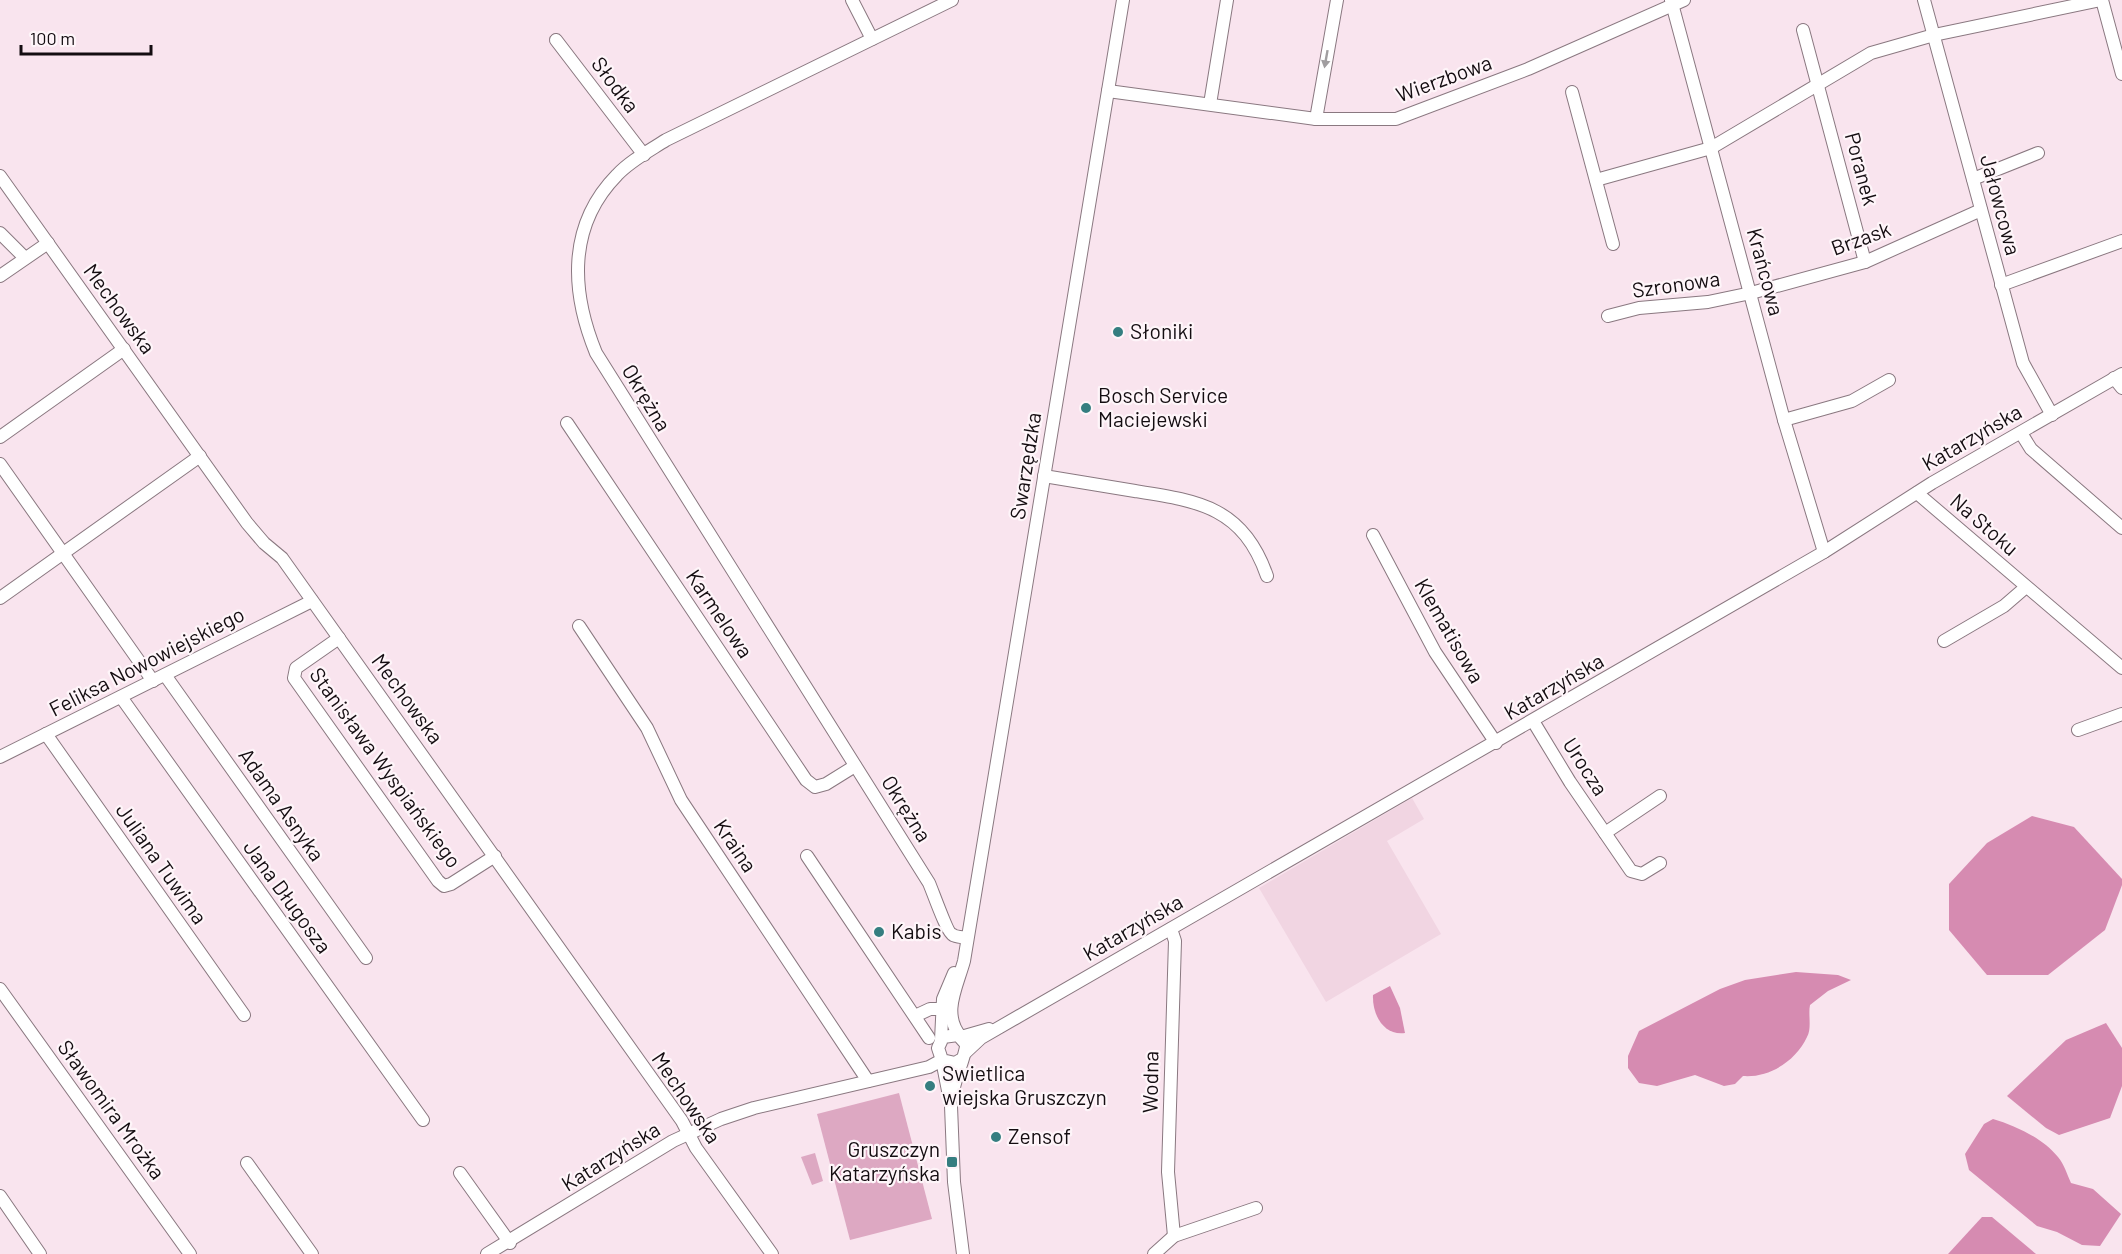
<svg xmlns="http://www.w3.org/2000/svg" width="2122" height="1254" font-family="Barlow,sans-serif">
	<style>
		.built { fill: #f1d5e2 }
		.green { fill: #dda8c2 }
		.water { fill: #d68bb1 }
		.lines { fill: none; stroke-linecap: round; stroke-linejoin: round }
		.minor-casing { stroke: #8a7880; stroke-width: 14 }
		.minor { stroke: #fff; stroke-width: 12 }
		.oneway { fill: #a19ea0 }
		.poi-dot { fill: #357e80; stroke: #fef5f9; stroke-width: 2 }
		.labels { text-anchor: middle; stroke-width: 4.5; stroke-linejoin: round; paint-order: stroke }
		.street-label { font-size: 21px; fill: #140d11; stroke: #fef5f9 }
		.poi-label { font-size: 21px; fill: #140d11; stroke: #fef5f9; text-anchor: start }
	</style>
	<rect width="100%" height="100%" fill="#f9e4ee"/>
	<path class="built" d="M 1412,798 L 1424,819 L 1387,841 L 1441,934 L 1326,1002 L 1259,888 Z"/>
	<g class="green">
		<path d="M 899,1093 L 932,1219 L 850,1240 L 817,1114 Z"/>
		<path d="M 815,1153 L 823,1181 L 812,1185 L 801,1157 Z"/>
	</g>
	<g class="water">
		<path d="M 2032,816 L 2074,827 L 2122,879 L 2122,885 L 2105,930 L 2048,975 L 1987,975 L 1949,930 L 1949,884 L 1987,843 Z"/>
		<path d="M 1796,972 L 1838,975 L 1851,980 L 1828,991 L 1810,1005 C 1808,1014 1812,1029 1807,1037 C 1796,1061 1769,1078 1743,1076 L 1735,1084 L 1724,1086 L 1695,1075 L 1657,1086 L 1639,1083 L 1628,1068 L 1628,1056 L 1639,1031 L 1720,989 L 1745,980 Z"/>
		<path d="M 1390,986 L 1400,1008 L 1405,1033 C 1384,1036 1372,1015 1373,995 Z"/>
		<path d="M 2106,1023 L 2122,1048 L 2122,1086 L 2110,1118 L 2059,1135 L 2046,1128 L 2007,1096 L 2066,1040 Z"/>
		<path d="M 1993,1119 C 2016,1126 2043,1138 2058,1157 C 2064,1164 2067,1174 2071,1183 L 2093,1189 L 2121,1214 L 2100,1246 L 2082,1245 L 2057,1232 L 2037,1226 L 1969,1170 L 1965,1154 L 1984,1124 Z"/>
		<path d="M 1982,1217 L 1992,1217 L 2036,1254 L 1948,1254 Z"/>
	</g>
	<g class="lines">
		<g class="minor-casing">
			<g id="minor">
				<path d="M 852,0 L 872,39"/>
				<path d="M 952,0 L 666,140 C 649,151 630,161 617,175 C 567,226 571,292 596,353 L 929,883 C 933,892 947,933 953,935 C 956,937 963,937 967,938"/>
				<path d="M 1671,0 L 1784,420 L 1824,552"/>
				<path d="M 1924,0 L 2023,363 L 2052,415"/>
				<path d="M 2102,0 L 2122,74"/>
				<path d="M 1803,30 L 1865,262"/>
				<path d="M 556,40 L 644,155"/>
				<path d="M 1108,91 L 1316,119 L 1396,119 L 1528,69 L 1684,0"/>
				<path d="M 1572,92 L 1613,244"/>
				<path d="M 1210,104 L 1227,0"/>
				<path d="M 1316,119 L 1337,0"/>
				<path d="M 0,176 L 247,523 L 264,543 L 282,558 L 682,1121 L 696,1148 L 772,1254"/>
				<path d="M 1973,179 L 2038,153"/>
				<path d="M 1596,180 L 1711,148 L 1871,53 L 1934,35 L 2101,0"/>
				<path d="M 0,233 L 25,258"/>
				<path d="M 0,276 L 48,243"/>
				<path d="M 2001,285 L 2122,241"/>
				<path d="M 1608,316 L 1639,308 L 1708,302 L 1751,293 L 1865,262 L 1981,210"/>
				<path d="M 2114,378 L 2122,388"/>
				<path d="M 1784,420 L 1852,401 L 1889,380"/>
				<path d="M 567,423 L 806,780 L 815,787 L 826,784 L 855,766"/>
				<path d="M 2021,433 L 2031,449 L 2122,528"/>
				<path d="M 0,437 L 124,349"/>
				<path d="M 0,464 L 153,681"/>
				<path d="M 1044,476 C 1074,481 1105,486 1135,491 C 1199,501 1243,507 1267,576"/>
				<path d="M 1917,493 L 2122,668"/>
				<path d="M 1373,535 L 1435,652 L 1496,743"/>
				<path d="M 0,598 L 200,456"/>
				<path d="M 579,626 L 647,728 L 681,800 L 868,1081"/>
				<path d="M 339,638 L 296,668 L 294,678 L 438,881 L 444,886 L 451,884 L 495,856"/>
				<path d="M 1944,641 L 2004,606 L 2026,587"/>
				<path d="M 165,675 L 366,958"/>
				<path d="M 121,697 L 423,1120"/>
				<path d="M 1533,721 L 1570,782 L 1631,871 L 1642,874 L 1660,863"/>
				<path d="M 2078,730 L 2122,714"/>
				<path d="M 46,734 L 244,1015"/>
				<path d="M 0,757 L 312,601"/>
				<path d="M 1605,833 L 1660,796"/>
				<path d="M 807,856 L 929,1038"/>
				<path d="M 1171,929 L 1175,941 L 1168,1172 L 1174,1236"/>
				<path d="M 0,989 L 190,1254"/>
				<path d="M 915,1016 L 930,1009 L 949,1009"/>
				<path d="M 989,1029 L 961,1037 C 941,1014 957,987 964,961 L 1123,0"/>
				<path d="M 941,1040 L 943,999 L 954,973"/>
				<path d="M 966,1052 L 981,1038 L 1824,552 L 1932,483 L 2122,374"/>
				<path d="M 953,1092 C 955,1078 967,1052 966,1044 L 958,1035 L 943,1037 L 938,1048 L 942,1060 L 955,1063 L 962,1059"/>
				<path d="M 247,1163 L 312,1254"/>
				<path d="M 460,1173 L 510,1243"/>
				<path d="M 0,1196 L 40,1254"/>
				<path d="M 487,1254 L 673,1141 L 721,1119 L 754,1108 L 929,1067 L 942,1060 L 951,1106 L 954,1182 L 963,1254"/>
				<path d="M 1154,1254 L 1174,1236 L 1256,1208"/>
			</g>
		</g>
		<use href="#minor" class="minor"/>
	</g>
	<defs><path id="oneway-solid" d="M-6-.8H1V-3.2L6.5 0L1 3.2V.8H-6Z" transform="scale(1.5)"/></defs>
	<use class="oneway" href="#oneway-solid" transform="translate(1326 59) rotate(100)"/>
	<g class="poi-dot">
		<circle cx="1118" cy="332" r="6"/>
		<circle cx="1086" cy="408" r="6"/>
		<circle cx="879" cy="932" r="6"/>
		<circle cx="930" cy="1086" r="6"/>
		<circle cx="996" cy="1137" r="6"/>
		<rect x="946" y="1156" width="12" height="12" rx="3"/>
	</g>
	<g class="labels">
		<g class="street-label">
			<text transform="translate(1444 79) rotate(-20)" y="7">Wierzbowa</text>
			<text transform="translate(615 85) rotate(53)" y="7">Słodka</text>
			<text transform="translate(1861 169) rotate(75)" y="7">Poranek</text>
			<text transform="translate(2000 205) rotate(75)" y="7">Jałowcowa</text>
			<text transform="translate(1861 239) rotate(-20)" y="7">Brzask</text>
			<text transform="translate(1765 272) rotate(75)" y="7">Krańcowa</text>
			<text transform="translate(1676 285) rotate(-8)" y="7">Szronowa</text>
			<text transform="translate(119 309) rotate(54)" y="7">Mechowska</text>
			<text transform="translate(646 398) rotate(59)" y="7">Okrężna</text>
			<text transform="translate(1972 438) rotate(-30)" y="7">Katarzyńska</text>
			<text transform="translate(1026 466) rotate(-81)" y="7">Swarzędzka</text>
			<text transform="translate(1984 525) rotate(41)" y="7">Na Stoku</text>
			<text transform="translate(719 614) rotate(56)" y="7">Karmelowa</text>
			<text transform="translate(1449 631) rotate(60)" y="7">Klematisowa</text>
			<text transform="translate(147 662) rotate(-27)" y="7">Feliksa Nowowiejskiego</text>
			<text transform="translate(1554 687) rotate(-30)" y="7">Katarzyńska</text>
			<text transform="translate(407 699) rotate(54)" y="7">Mechowska</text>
			<text transform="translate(1585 767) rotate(57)" y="7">Urocza</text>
			<text transform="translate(385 768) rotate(54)" y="7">Stanisława Wyspiańskiego</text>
			<text transform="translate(281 805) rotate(55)" y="7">Adama Asnyka</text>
			<text transform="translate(906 809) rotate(58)" y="7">Okrężna</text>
			<text transform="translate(735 846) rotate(56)" y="7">Kraina</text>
			<text transform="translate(161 864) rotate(55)" y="7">Juliana Tuwima</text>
			<text transform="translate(287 897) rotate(54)" y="7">Jana Długosza</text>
			<text transform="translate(1133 928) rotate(-30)" y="7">Katarzyńska</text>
			<text transform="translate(1151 1082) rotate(-89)" y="7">Wodna</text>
			<text transform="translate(686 1098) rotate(56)" y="7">Mechowska</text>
			<text transform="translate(111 1110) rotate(54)" y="7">Sławomira Mrożka</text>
			<text transform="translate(611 1157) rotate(-32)" y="7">Katarzyńska</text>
		</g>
		<g class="poi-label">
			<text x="1130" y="339">Słoniki</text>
			<text x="1098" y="403">Bosch Service<tspan x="1098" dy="24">Maciejewski</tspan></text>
			<text x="891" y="939">Kabis</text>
			<text x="942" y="1081">Swietlica<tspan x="942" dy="24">wiejska Gruszczyn</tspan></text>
			<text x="1008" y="1144">Zensof</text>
			<text x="940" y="1157" text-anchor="end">Gruszczyn<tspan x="940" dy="24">Katarzyńska</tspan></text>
		</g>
	</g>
	<path d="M21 45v9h130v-9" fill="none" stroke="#140d11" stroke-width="3"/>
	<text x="30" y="45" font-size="18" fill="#140d11" stroke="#fef5f9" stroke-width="4.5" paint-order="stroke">100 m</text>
</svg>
